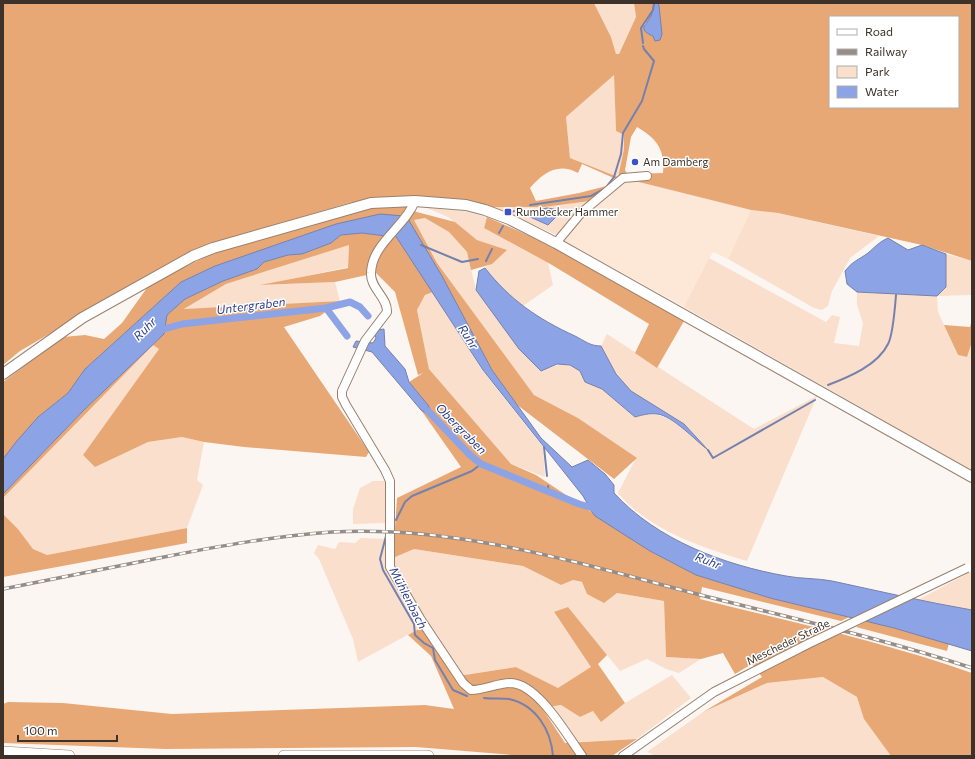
<svg xmlns="http://www.w3.org/2000/svg" width="975" height="759" font-family="Commissioner,sans-serif">
	<style>
		.built { fill: #fde8d8 }
		.green { fill: #f9dfcc }
		.forest { fill: #e8a876; fill-rule: evenodd }
		.water { fill: #8ca3e5; stroke: #7481ad }
		.lines { fill: none; stroke-linecap: round; stroke-linejoin: round }
		.stream { stroke: #7481ad; stroke-width: 2 }
		.canal { stroke: #8ca3e5; stroke-width: 7 }
		.minor-casing { stroke: #9a816e; stroke-width: 10 }
		.major-casing { stroke: #9a816e; stroke-width: 12 }
		.highway-casing { stroke: #9a816e; stroke-width: 12 }
		.minor { stroke: #fff; stroke-width: 8 }
		.major { stroke: #fff; stroke-width: 10 }
		.highway { stroke: #fff; stroke-width: 11 }
		.rail-casing { stroke: #968d87; stroke-width: 3.5 }
		.rail { stroke: #fff; stroke-width: 2; stroke-dasharray: 6; stroke-linecap: butt }
		.minor-bridge-casing { stroke: #9a816e; stroke-width: 10; stroke-linecap: butt }
		.minor-bridge { stroke: #fff; stroke-width: 8 }
		.poi-dot { fill: #3a52c4; stroke: #fff; stroke-width: 1.5 }
		.labels { text-anchor: middle; stroke-width: 3; stroke-linejoin: round; paint-order: stroke }
		.poi-label { font-size: 11px; fill: #3d322a; stroke: #fff; text-anchor: start }
		.street-label { font-size: 11px; fill: #3d322a; stroke: #fff }
		.water-label { font-size: 12px; font-style: italic; fill: #2d408d; stroke: #fff }
	</style>
	<rect width="100%" height="100%" fill="#fcf6f2"/>
	<path class="built" d="M 629,179 L 751,210 L 728,259 L 713,252 L 684,307 L 563,240 L 576,223 L 602,199 Z"/>
	<g class="green">
		<path d="M 594,3 L 634,3 L 636,17 L 619,54 L 616,55 L 611,37 Z"/>
		<path d="M 614,74 L 616,131 L 624,135 L 624,149 L 618,177 L 570,158 L 566,117 Z"/>
		<path d="M 590,201 L 570,219 L 557,235 L 491,207 L 544,207 Z"/>
		<path d="M 427,208 L 463,211 L 487,217 L 484,228 L 548,263 L 553,285 L 523,306 L 499,285 L 485,268 L 506,250 L 477,240 L 448,217 Z"/>
		<path d="M 751,210 L 778,213 L 879,236 L 850,258 L 832,291 L 828,306 L 822,310 L 814,308 L 728,259 Z"/>
		<path d="M 425,218 L 449,232 L 467,252 L 476,290 L 550,368 C 558,363 572,363 580,370 C 583,373 584,379 585,382 L 602,389 L 635,417 C 667,407 682,429 705,448 L 684,424 L 631,391 L 616,374 L 601,346 L 607,334 L 754,429 L 817,396 L 747,561 C 701,547 650,531 618,493 L 636,458 L 578,418 L 534,395 L 437,263 L 414,220 Z"/>
		<path d="M 349,245 L 348,267 L 264,285 L 335,282 L 340,301 L 183,310 L 226,284 Z"/>
		<path d="M 946,254 L 972,261 L 972,295 L 937,296 L 938,312 L 958,355 L 967,357 L 972,342 L 972,470 L 684,307 L 709,258 L 826,322 L 832,315 L 840,317 L 834,343 L 859,346 L 863,323 L 857,305 L 857,292 L 937,296 L 946,287 Z"/>
		<path d="M 433,292 L 482,370 L 543,447 L 545,477 L 511,464 L 429,369 L 417,310 L 425,295 Z"/>
		<path d="M 153,344 L 159,349 L 83,455 L 95,466 L 148,442 L 182,437 L 204,442 L 197,480 L 203,485 L 187,528 L 47,555 L 33,549 L 18,529 L 3,514 L 3,498 Z"/>
		<path d="M 373,481 L 387,481 L 388,523 L 353,524 L 353,509 L 360,488 Z"/>
		<path d="M 361,538 L 387,539 L 387,568 L 422,627 L 358,662 L 353,639 L 319,559 L 314,553 L 318,545 L 335,549 L 339,542 L 355,543 Z"/>
		<path d="M 414,549 L 523,566 L 561,585 L 573,580 L 617,593 L 664,601 L 666,657 L 701,659 L 679,673 L 666,669 L 647,659 L 620,671 L 568,607 L 554,613 L 592,667 L 561,690 L 516,667 L 458,676 L 393,568 L 393,558 Z"/>
		<path d="M 972,571 L 972,610 L 918,600 Z"/>
		<path d="M 672,675 L 691,698 L 637,739 L 577,742 L 549,707 L 561,705 L 580,717 L 593,711 L 601,721 L 625,703 Z"/>
		<path d="M 823,677 L 857,697 L 865,719 L 891,756 L 656,756 L 647,752 L 703,712 L 767,683 Z"/>
	</g>
	<g class="forest">
		<path d="M 3,3 L 594,3 L 611,37 L 616,54 L 619,54 L 636,17 L 634,3 L 654,3 L 651,18 L 644,24 L 647,33 L 653,36 L 659,6 L 658,3 L 972,3 L 972,261 L 922,245 L 778,213 L 751,210 L 623,178 L 616,179 L 582,164 L 578,173 C 558,162 543,173 530,188 L 536,201 L 579,193 L 614,184 L 590,201 L 544,207 L 491,207 L 452,199 L 414,196 L 380,198 L 349,203 L 253,231 L 181,257 L 20,351 L 3,365 ZM 830,17 L 958,17 L 958,107 L 830,107 ZM 614,75 L 616,131 L 624,135 L 624,149 L 618,177 L 570,158 L 566,117 ZM 637,127 C 657,139 665,149 663,173 L 627,174 L 625,170 L 631,137 Z"/>
		<path d="M 404,204 L 413,211 L 455,222 L 477,240 L 507,250 L 492,264 L 471,270 L 467,252 L 449,232 L 425,218 L 414,220 L 437,263 L 534,395 L 578,418 L 637,458 L 614,479 L 516,404 L 492,370 L 442,276 L 408,220 L 395,235 L 433,292 L 425,295 L 417,310 L 429,369 L 511,464 L 536,475 L 650,551 L 696,575 L 770,598 L 849,617 L 841,621 L 702,587 L 700,599 C 791,622 884,642 972,673 L 972,756 L 891,756 L 864,719 L 857,697 L 823,677 L 767,683 L 703,712 L 762,677 L 752,664 L 735,674 L 723,653 L 701,659 L 666,657 L 664,601 L 617,593 L 604,603 L 587,594 L 582,582 L 573,580 L 561,585 L 523,566 L 414,549 L 393,558 L 397,498 L 461,467 L 421,410 L 433,418 L 428,405 L 409,382 L 423,373 L 418,375 L 395,292 L 376,273 L 335,282 L 260,285 L 348,268 L 349,245 L 226,284 L 184,309 L 340,301 L 320,316 L 284,327 L 369,452 L 366,457 L 244,447 L 204,442 L 182,437 L 148,442 L 95,467 L 83,455 L 159,349 L 153,345 L 3,498 L 3,494 L 85,409 L 164,334 L 167,315 L 185,299 L 223,281 L 257,269 L 264,262 L 288,255 L 302,254 L 331,243 L 341,235 L 362,233 L 386,236 L 336,224 L 215,266 L 181,282 L 85,369 L 68,393 L 38,417 L 3,459 L 3,382 L 63,337 L 85,335 L 104,339 L 122,323 L 149,285 L 209,255 L 363,209 Z"/>
		<path d="M 487,217 L 550,245 L 684,321 L 657,368 L 635,353 L 649,324 L 552,265 L 484,228 Z"/>
		<path d="M 972,320 L 972,342 L 967,357 L 958,355 L 944,325 L 970,327 Z"/>
		<path d="M 3,514 L 18,529 L 33,549 L 47,555 L 187,528 L 187,543 L 3,577 Z"/>
		<path d="M 568,607 L 607,655 L 598,664 L 625,703 L 601,722 L 593,711 L 580,717 L 561,705 L 542,708 L 565,743 L 637,739 L 612,756 L 524,756 L 416,747 L 165,749 L 3,743 L 3,704 L 8,702 L 63,703 L 172,714 L 425,705 L 454,709 L 431,656 L 408,635 L 422,627 L 458,676 L 516,667 L 558,688 L 591,667 L 554,612 Z"/>
		<path d="M 867,621 L 949,643 L 947,651 L 856,627 Z"/>
	</g>
	<g class="water">
		<path d="M 654,3 L 658,3 L 659,6 L 662,34 L 660,40 L 655,41 L 653,36 C 636,29 647,25 651,16 C 653,12 653,7 654,3 Z"/>
		<path d="M 547,208 L 560,210 L 560,213 L 548,225 L 528,216 L 532,211 Z"/>
		<path d="M 380,214 L 404,216 L 386,236 L 362,233 L 341,235 L 331,243 L 302,254 L 288,255 L 264,262 L 257,269 L 223,281 L 185,299 L 167,315 L 164,334 L 85,409 L 3,494 L 3,459 L 16,442 L 38,417 L 68,393 L 85,369 L 181,282 L 215,266 L 336,224 Z"/>
		<path d="M 408,219 L 442,276 L 492,370 L 541,438 L 572,467 L 588,460 L 605,474 L 614,485 L 614,493 C 657,540 724,565 786,576 C 801,579 817,578 832,581 C 879,591 925,602 972,610 L 972,651 L 894,628 L 770,598 L 696,575 L 650,551 L 595,516 L 586,504 L 587,503 L 583,496 L 483,370 L 395,235 Z"/>
		<path d="M 888,238 L 908,250 L 922,245 L 946,254 L 946,287 L 937,296 L 857,292 L 847,284 L 845,271 C 854,260 857,261 868,253 C 875,247 879,242 888,238 Z"/>
		<path d="M 485,268 C 510,300 538,319 575,336 C 585,341 590,346 601,346 L 616,374 L 631,391 L 684,424 L 708,450 C 696,441 672,415 657,414 C 649,413 642,415 635,417 L 602,389 L 585,382 L 580,371 L 570,365 L 557,364 L 541,371 L 519,349 L 476,290 L 479,271 Z"/>
		<path d="M 384,329 L 385,346 L 405,369 L 409,382 L 428,405 L 434,418 L 421,410 L 372,352 L 353,347 L 356,341 L 373,343 L 376,338 L 374,333 L 377,330 Z"/>
	</g>
	<g class="lines">
		<g class="stream">
			<path d="M 643,43 L 641,28 L 653,10 L 654,3"/>
			<path d="M 607,186 L 614,177 L 621,154 L 623,133 L 642,101 L 654,61 L 644,49 L 643,46"/>
			<path d="M 530,205 L 591,196 L 604,189"/>
			<path d="M 511,213 L 514,211"/>
			<path d="M 499,233 L 503,226"/>
			<path d="M 421,245 L 462,262 L 478,259"/>
			<path d="M 486,261 L 492,249"/>
			<path d="M 828,385 C 849,377 878,365 888,344 C 893,335 895,307 896,295"/>
			<path d="M 544,447 L 547,476"/>
			<path d="M 708,450 L 713,458 L 815,400"/>
			<path d="M 548,486 L 549,492"/>
			<path d="M 396,520 L 405,502 L 412,496 L 472,471 L 481,464"/>
			<path d="M 386,536 L 380,559 L 383,570 L 414,624 L 415,635 L 424,643 L 433,648 L 435,660 L 453,690 L 467,696"/>
			<path d="M 484,698 C 492,699 501,698 509,699 C 536,705 551,730 553,756"/>
		</g>
		<g class="canal">
			<path d="M 326,308 L 347,336"/>
			<path d="M 157,331 L 182,324 L 326,308 L 350,302 L 360,307 L 368,316"/>
			<path d="M 428,411 L 470,455 L 481,464 L 579,504 L 597,509"/>
		</g>
		<g class="minor-casing">
			<g id="minor">
				<path d="M 415,201 C 405,227 372,243 371,273 C 370,288 388,298 387,312 L 365,341 L 342,391 L 342,397 L 346,405 L 385,470 L 390,481 L 390,567 L 421,620 L 463,683 L 471,690 C 485,690 497,683 511,683 C 538,684 567,735 582,756"/>
				<path d="M 556,243 L 581,213 L 623,178 L 647,176"/>
				<path d="M 623,756 L 714,692 L 808,644"/>
			</g>
		</g>
		<g class="major-casing">
			<path id="major" d="M 3,374 L 82,318 L 193,256 L 213,248 L 371,203 L 415,201 L 466,205 L 485,210 L 509,219 L 556,243 L 972,477"/>
		</g>
		<g class="highway-casing">
			<g id="highway">
				<path d="M 3,752 L 69,756"/>
				<path d="M 284,756 L 428,756"/>
			</g>
		</g>
		<use href="#minor" class="minor"/>
		<use href="#major" class="major"/>
		<use href="#highway" class="highway"/>
		<g class="rail-casing">
			<path id="rail" d="M 3,589 C 57,578 110,568 164,557 C 220,546 275,536 332,532 C 455,525 575,562 693,593 C 786,617 881,638 972,668"/>
		</g>
		<use href="#rail" class="rail"/>
		<g class="minor-bridge-casing">
			<path id="minor-bridge" d="M 808,644 L 967,568"/>
		</g>
		<use href="#minor-bridge" class="minor-bridge"/>
	</g>
	<g class="poi-dot">
		<circle cx="635" cy="162" r="4"/>
		<rect x="504" y="208" width="8" height="8" rx="2"/>
	</g>
	<g class="labels">
		<g class="poi-label">
			<text x="643" y="166">Am Damberg</text>
			<text x="516" y="216">Rumbecker Hammer</text>
		</g>
		<g class="street-label">
			<text transform="translate(788 642) rotate(-26)" y="4">Mescheder Straße</text>
		</g>
		<g class="water-label">
			<text transform="translate(251 306) rotate(-7)" y="4">Untergraben</text>
			<text transform="translate(145 329) rotate(-45)" y="4">Ruhr</text>
			<text transform="translate(468 337) rotate(57)" y="4">Ruhr</text>
			<text transform="translate(461 429) rotate(45)" y="4">Obergraben</text>
			<text transform="translate(708 561) rotate(21)" y="4">Ruhr</text>
			<text transform="translate(408 598) rotate(63)" y="4">Mühlenbach</text>
		</g>
	</g>
	<rect width="975" height="759" fill="none" stroke="#3d322a" stroke-width="8"/>
	<rect x="829" y="16" width="130" height="92" fill="#ffffff" stroke="#b1adaa"/>
	<rect x="837" y="29" width="20" height="6" fill="#ffffff" stroke="#b1adaa"/>
	<text x="865" y="36" font-size="12" fill="#3d322a">Road</text>
	<rect x="837" y="49" width="20" height="6" fill="#968d87" stroke="#b1adaa"/>
	<text x="865" y="56" font-size="12" fill="#3d322a">Railway</text>
	<rect x="837" y="66" width="20" height="12" fill="#f9dfcc" stroke="#b1adaa"/>
	<text x="865" y="76" font-size="12" fill="#3d322a">Park</text>
	<rect x="837" y="86" width="20" height="12" fill="#8ca3e5" stroke="#b1adaa"/>
	<text x="865" y="96" font-size="12" fill="#3d322a">Water</text>
	<path d="M18 735v6h99v-6" fill="none" stroke="#3d322a" stroke-width="2"/>
	<text x="24" y="735" font-size="12" fill="#3d322a" stroke="#ffffff" stroke-width="3" paint-order="stroke">100 m</text>
</svg>
